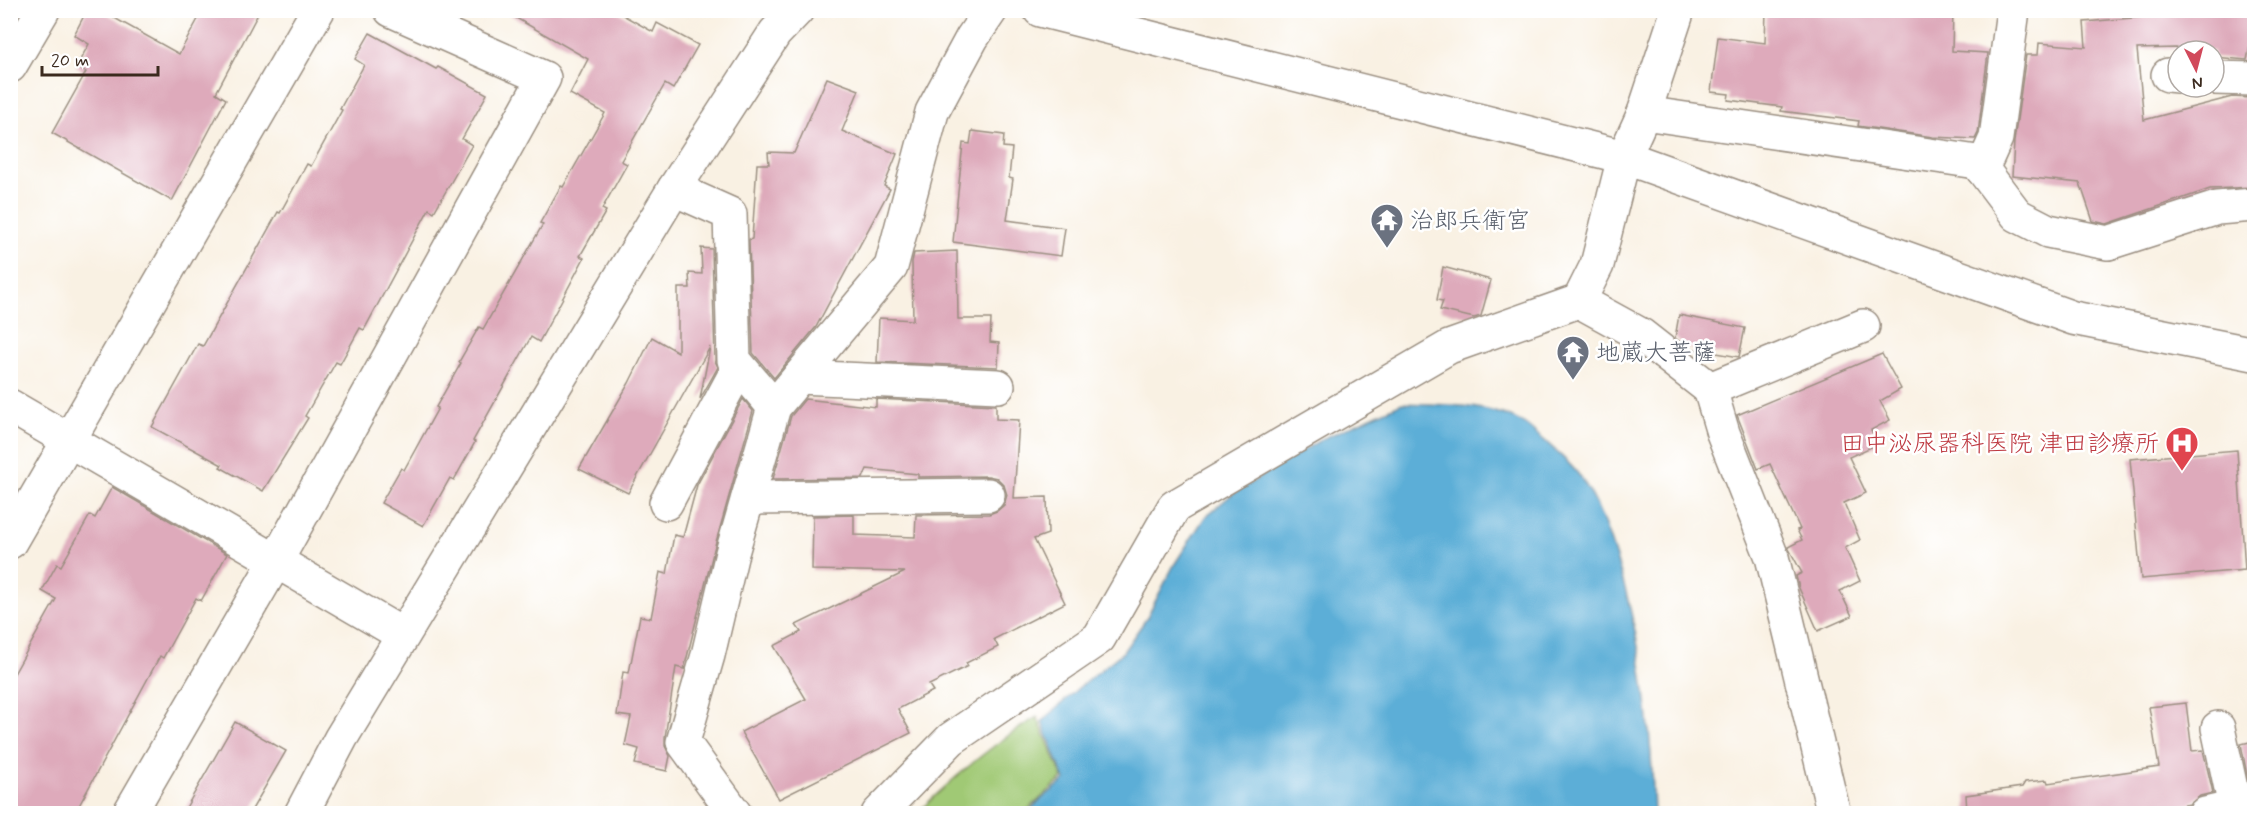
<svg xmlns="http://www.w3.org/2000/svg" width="2265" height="824" font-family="Mynerve,'Klee One',sans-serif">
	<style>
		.green { fill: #a0c975; stroke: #6e7a4a; stroke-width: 1.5 }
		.water { fill: #5caed7; stroke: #4c6c7a; stroke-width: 1.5 }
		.building { fill: #deaabb }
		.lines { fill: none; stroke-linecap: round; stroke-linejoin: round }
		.minor-casing { stroke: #9a8e80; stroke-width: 36 }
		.minor { stroke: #fff; stroke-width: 33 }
		.labels { text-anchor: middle; stroke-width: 5; stroke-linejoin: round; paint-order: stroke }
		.worship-label { font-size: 24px; fill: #5b616d; stroke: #fff; text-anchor: start }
		.health-label { font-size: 24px; fill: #be3a42; stroke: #fff; text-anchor: end }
	</style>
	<rect width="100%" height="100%" fill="#fff"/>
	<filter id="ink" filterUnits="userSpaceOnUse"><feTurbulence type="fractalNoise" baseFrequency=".0167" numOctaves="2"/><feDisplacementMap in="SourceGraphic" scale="12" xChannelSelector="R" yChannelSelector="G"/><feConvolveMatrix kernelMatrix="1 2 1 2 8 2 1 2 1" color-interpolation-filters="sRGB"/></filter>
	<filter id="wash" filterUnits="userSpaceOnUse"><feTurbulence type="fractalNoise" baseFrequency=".008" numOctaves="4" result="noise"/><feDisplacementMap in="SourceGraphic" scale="24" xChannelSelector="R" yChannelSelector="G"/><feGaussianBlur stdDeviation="1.35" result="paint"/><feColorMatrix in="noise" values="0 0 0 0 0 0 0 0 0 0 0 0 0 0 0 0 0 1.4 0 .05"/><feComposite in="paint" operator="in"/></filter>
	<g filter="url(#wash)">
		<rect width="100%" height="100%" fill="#f9f1e3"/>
		<path class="green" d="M 1037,717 L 1063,778 L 1024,813 L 917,813 C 954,777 992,744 1037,717 Z"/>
		<path class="water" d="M 1402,403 C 1441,405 1488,403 1523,423 C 1530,427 1537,435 1544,440 C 1556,451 1569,462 1579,475 C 1597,500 1607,529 1616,558 C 1643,641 1651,727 1654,813 L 1027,814 L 1038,802 L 1065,780 L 1042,722 L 1077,689 L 1123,652 L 1146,619 L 1174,565 L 1205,517 L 1231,495 L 1322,439 Z"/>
		<g id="blocks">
			<g class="building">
				<path d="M 87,10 L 100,10 L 179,54 L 203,10 L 260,10 L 216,93 L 226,99 L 172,201 L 52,133 L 86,72 L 76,67 L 89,44 L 74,35 Z"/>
				<path d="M 502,10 L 614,10 L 653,32 L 657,23 L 698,45 L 673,89 L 665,84 L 621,161 L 627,164 L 602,209 L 606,211 L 580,256 L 584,258 L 558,307 L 539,342 L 531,337 L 473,441 L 475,442 L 454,480 L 450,478 L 423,526 L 381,503 L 401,468 L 404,470 L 438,408 L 436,407 L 461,363 L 459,362 L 479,327 L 483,329 L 543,224 L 540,223 L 561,186 L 563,187 L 605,113 L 570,94 L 588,59 Z"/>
				<path d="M 1766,10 L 1953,10 L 1952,51 L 1988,53 L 1978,133 L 1975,139 L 1933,137 L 1858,126 L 1859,121 L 1781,111 L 1782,107 L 1728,100 L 1729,94 L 1711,92 L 1718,37 L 1765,43 Z"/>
				<path d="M 2230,10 L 2254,10 L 2254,27 L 2247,60 L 2214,57 L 2214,51 L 2189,51 L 2176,48 L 2137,49 L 2144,120 L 2232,97 L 2250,98 L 2254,115 L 2254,187 L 2210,189 L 2107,224 L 2093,221 L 2080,183 L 2012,176 L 2014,142 L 2026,55 L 2038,55 L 2039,43 L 2086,47 L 2084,22 Z"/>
				<path d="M 370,33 L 436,69 L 438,67 L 487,94 L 462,139 L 472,145 L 442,198 L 434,212 L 429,209 L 364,330 L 360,328 L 340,364 L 336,362 L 305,416 L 308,418 L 263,491 L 220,467 L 222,465 L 152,427 L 198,344 L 203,346 L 278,212 L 280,213 L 307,164 L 311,166 L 342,110 L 340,109 L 364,65 L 355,59 Z"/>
				<path d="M 827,78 L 859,90 L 842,131 L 897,154 L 884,186 L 890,189 L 816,327 L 774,378 L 753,353 L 749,240 L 752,239 L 757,164 L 769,164 L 768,152 L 794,153 Z"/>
				<path d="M 972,131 L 1004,135 L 1003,147 L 1012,148 L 1009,178 L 1013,179 L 1007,220 L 1065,228 L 1061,256 L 953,242 L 963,143 L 970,144 Z"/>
				<path d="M 701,248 L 712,249 L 715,361 L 718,367 L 700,399 L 710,347 L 628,493 L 579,469 L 629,383 L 652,337 L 678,352 L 678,288 L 690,288 L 689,273 L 702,274 Z"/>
				<path d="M 957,251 L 958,319 L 991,319 L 990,342 L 999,343 L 998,367 L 877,362 L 879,318 L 913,320 L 912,262 L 914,253 Z"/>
				<path d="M 1443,267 L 1491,280 L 1481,316 L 1474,318 L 1440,310 L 1443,301 L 1437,300 Z"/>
				<path d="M 1679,315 L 1745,328 L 1739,357 L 1688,348 L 1675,338 Z"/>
				<path d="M 1882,354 L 1901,389 L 1880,401 L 1890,420 L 1871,430 L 1878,444 L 1849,457 L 1866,493 L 1844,503 L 1860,540 L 1845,548 L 1860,581 L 1840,591 L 1852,616 L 1818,631 L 1799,588 L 1796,576 L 1802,573 L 1788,547 L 1802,540 L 1797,530 L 1800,529 L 1770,464 L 1758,469 L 1737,415 Z"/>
				<path d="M 743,399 L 753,411 L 714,549 L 684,669 L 676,667 L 665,737 L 665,746 L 670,756 L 667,771 L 635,764 L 639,749 L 625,745 L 631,717 L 617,715 L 623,672 L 629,673 L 640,616 L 651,618 L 660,572 L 667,574 L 674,535 L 683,537 L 697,485 Z"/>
				<path d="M 805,399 L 876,407 L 876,399 L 996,405 L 996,419 L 1019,420 L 1014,498 L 1047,497 L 1048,534 L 1034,539 L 1065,603 L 994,639 L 998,647 L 966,663 L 968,666 L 929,685 L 933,691 L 898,709 L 911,733 L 779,799 L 741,732 L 806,699 L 774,646 L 801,632 L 796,625 L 905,572 L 812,570 L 813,516 L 854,515 L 854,535 L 915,537 L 916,515 L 989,514 L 997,511 L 1004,505 L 1007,495 L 1004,485 L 997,478 L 988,476 L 918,477 L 918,474 L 867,469 L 863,478 L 773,479 L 791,416 Z"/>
				<path d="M 2237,450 L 2245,570 L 2141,579 L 2130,459 Z"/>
				<path d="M 112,487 L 227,554 L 201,601 L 196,598 L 163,658 L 160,656 L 75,813 L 10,813 L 10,681 L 56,599 L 42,591 L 57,564 L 61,566 L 90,515 L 95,518 Z"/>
				<path d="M 2186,703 L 2192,751 L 2203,750 L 2213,793 L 2200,796 L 2190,804 L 2142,813 L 1967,813 L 1966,795 L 2022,787 L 2025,782 L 2047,780 L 2048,783 L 2159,767 L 2149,707 Z"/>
				<path d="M 235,722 L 286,751 L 250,813 L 183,813 Z"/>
				<path d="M 2254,741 L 2254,785 L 2249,785 L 2241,744 Z"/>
			</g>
		</g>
	</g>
	<g filter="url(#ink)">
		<use href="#blocks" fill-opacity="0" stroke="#9a8e80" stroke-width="1.5"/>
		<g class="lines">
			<g class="minor-casing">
				<g id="minor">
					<path d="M 1040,10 L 1624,157 L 2073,318 L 2254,354"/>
					<path d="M 10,66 L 43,10"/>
					<path d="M 2168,75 L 2178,76"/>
					<path d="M 2214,78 L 2254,79"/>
					<path d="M 1644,113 L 1977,162 L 2017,215 L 2048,231 L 2108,243 L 2217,208 L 2254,205"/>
					<path d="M 1982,169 L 1996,138 L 2013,10"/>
					<path d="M 674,189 L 730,214 L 734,360 L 774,407"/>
					<path d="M 1579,301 L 1641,335 L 1710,389"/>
					<path d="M 799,377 L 998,386"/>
					<path d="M 10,406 L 403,635"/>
					<path d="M 748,498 L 988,495"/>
					<path d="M 666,503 L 739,367"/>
					<path d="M 10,542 L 318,10"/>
					<path d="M 2218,728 L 2235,807"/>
					<path d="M 129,814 L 276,561 L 544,78 L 391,10"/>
					<path d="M 301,814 L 341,738 L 674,189 L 775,33 L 797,10"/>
					<path d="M 735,814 L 683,742 L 708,655 L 732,553 L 774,407 L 891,267 L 932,112 L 972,38 L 991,10"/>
					<path d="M 878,814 L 951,739 L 1099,638 L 1174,507 L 1449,347 L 1579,301 L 1597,265 L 1624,157 L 1644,113 L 1678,10"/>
					<path d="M 1834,814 L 1772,557 L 1723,433 L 1710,389 L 1863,326"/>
					<path d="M 2205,814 L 2253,803"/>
				</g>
			</g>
			<use href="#minor" class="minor"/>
		</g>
	</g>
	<defs>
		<g id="temple-pin" transform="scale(1.725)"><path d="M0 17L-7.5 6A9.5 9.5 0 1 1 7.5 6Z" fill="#6b7280" stroke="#fff"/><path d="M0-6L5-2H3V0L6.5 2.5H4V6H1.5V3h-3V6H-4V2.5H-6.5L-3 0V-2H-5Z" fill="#fff"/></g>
		<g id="hospital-pin" transform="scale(1.725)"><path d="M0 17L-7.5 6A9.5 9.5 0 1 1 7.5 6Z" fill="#e0444e" stroke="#fff"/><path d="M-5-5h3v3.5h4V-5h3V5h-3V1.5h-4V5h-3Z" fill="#fff"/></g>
	</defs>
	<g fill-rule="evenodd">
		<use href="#temple-pin" x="1387" y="220"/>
		<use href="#temple-pin" x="1573" y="352"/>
		<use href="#hospital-pin" x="2182" y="443"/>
	</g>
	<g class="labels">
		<g class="worship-label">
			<text x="1410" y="228">治郎兵衛宮</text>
			<text x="1596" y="360">地蔵大菩薩</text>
		</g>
		<g class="health-label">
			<text x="2159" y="451">田中泌尿器科医院 津田診療所</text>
		</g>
	</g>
	<rect width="2265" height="824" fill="none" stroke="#fff" stroke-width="36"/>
	<g transform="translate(2196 69) rotate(174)"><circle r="28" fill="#ffffff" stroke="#b1aaa5" stroke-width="1.5"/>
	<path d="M0-4.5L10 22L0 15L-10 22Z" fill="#d1495b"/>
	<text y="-9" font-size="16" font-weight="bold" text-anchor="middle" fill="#3b2a1e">N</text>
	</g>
	<path d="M42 66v9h116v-9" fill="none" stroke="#3b2a1e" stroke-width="3"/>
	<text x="51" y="66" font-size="18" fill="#3b2a1e" stroke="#ffffff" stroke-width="4.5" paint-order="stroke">20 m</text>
</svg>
